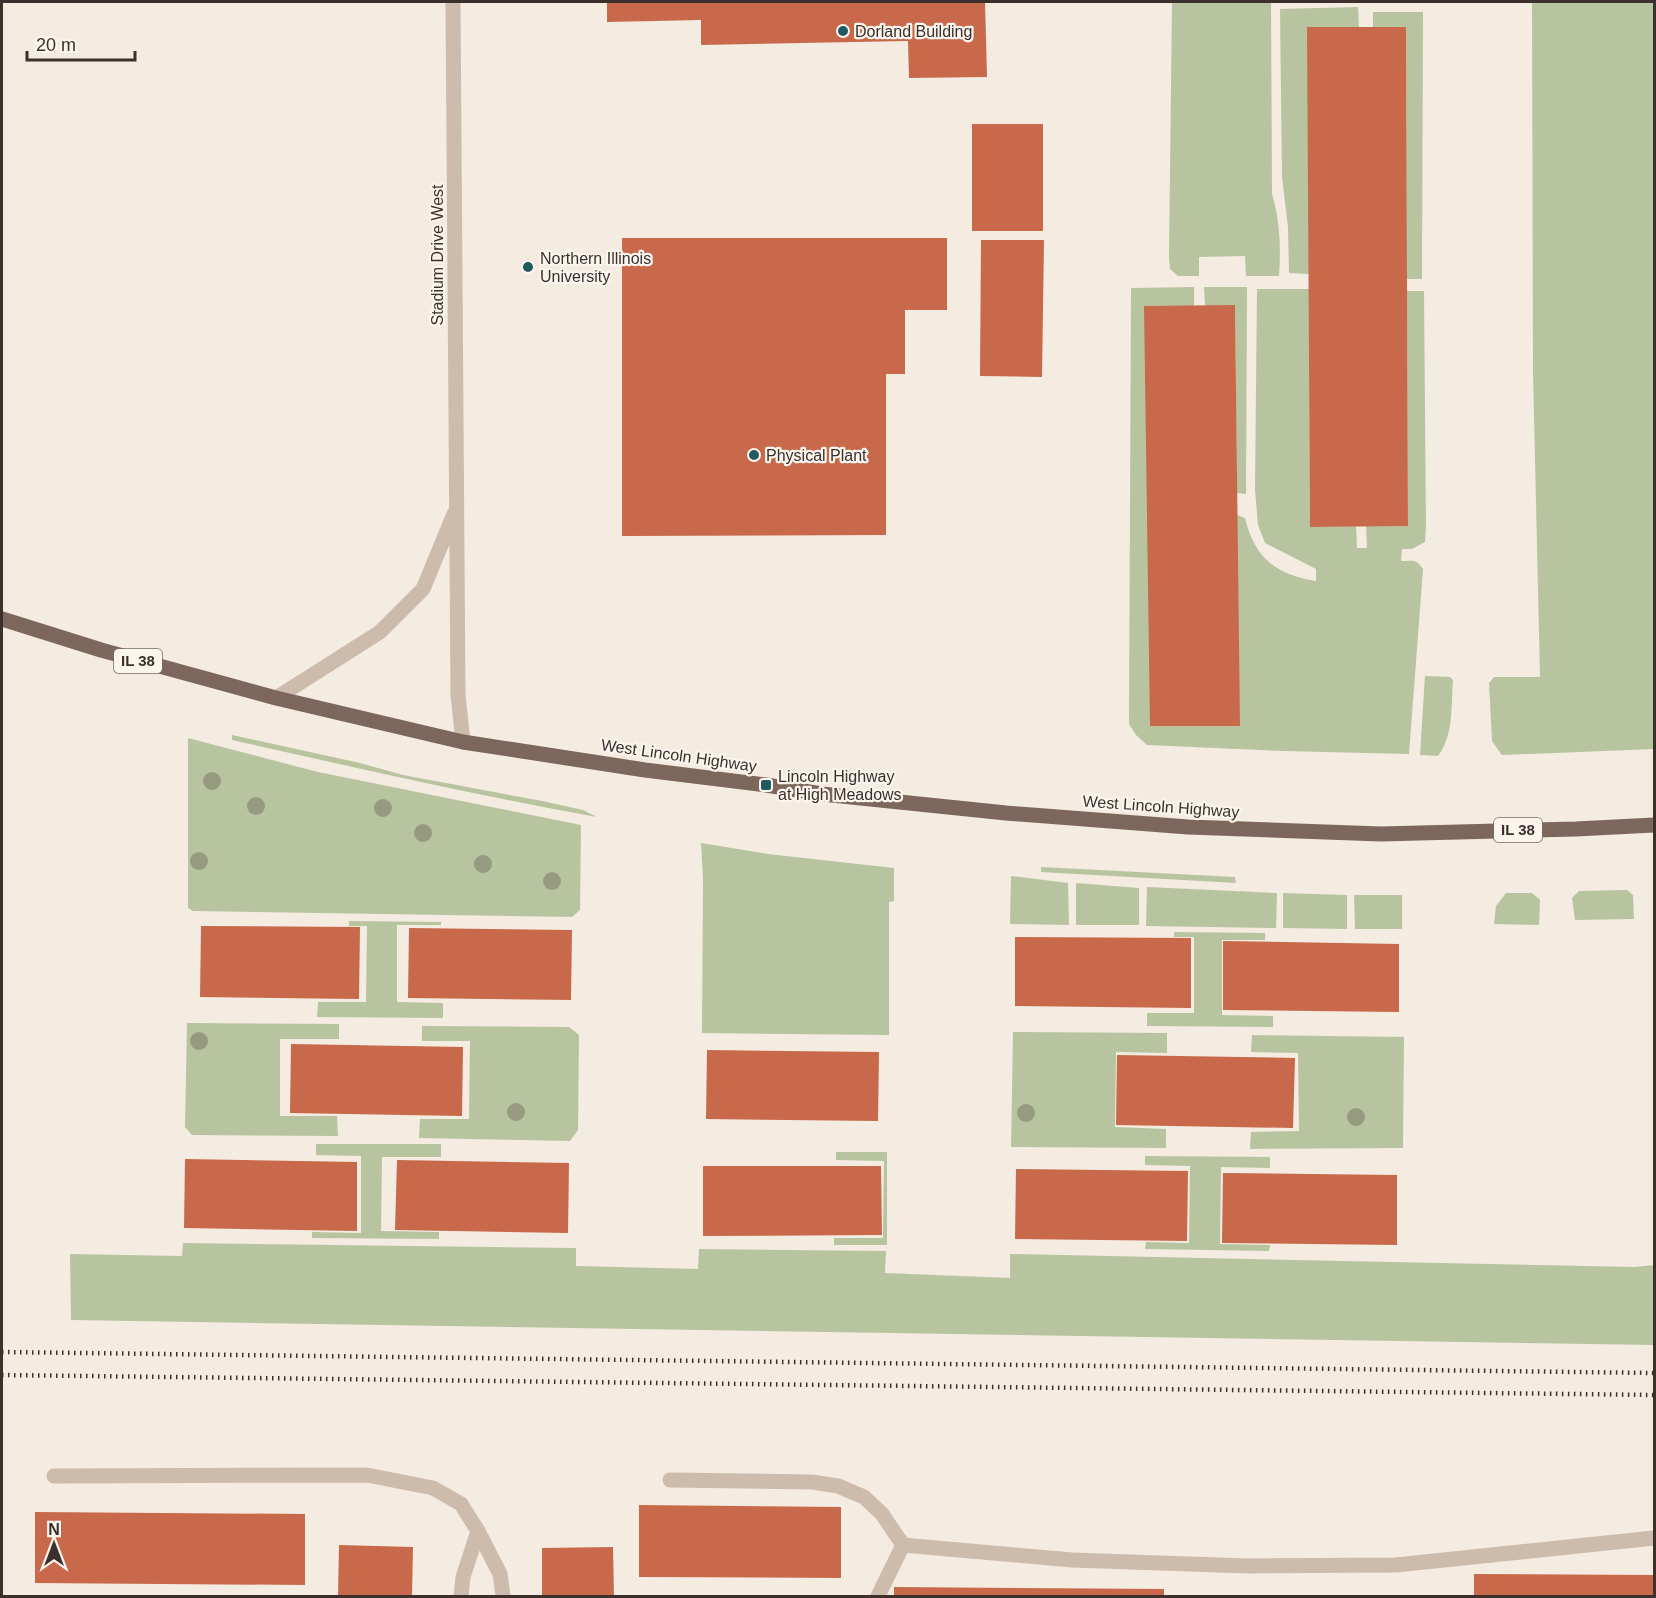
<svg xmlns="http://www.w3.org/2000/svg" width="1656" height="1598" font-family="Arial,sans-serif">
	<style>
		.green { fill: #b8c4a0 }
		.building { fill: #c8694b }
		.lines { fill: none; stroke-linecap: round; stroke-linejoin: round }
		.service { stroke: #cdbbac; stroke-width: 15 }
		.minor { stroke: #cdbbac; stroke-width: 15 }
		.primary { stroke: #7d675c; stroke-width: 15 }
		.rail { stroke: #3b302b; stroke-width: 4.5; stroke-dasharray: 1.5 4.5; stroke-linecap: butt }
		.tree { fill: #969b7f }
		.poi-dot { fill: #1f5a5e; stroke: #fbf5ee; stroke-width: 2 }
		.labels { text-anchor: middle; stroke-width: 4.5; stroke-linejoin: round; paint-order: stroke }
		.shield { fill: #fbf5ee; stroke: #756b66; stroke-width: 1.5 }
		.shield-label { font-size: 15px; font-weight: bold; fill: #3b302b }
		.poi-label { font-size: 16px; fill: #3b302b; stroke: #fbf5ee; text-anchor: start }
		.street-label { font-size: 16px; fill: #3b302b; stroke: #fbf5ee }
	</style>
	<rect width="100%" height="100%" fill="#f4ebe1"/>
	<g class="green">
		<path d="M 1172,2 L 1271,2 L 1272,194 C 1280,221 1281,248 1279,276 L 1246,276 L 1245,256 L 1199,257 L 1199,276 L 1178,276 L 1170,269 L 1169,257 Z"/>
		<path d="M 1532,2 L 1654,2 L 1654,749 L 1502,755 L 1492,741 L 1489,683 L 1494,677 L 1540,677 L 1533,371 Z"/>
		<path d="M 1358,7 L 1359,27 L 1308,27 L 1309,274 L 1289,273 L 1288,227 L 1282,177 L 1280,9 Z"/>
		<path d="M 1373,12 L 1423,12 L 1422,279 L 1407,279 L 1406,27 L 1373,27 Z"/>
		<path d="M 1194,287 L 1194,306 L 1237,515 L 1245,518 C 1255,559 1276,574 1316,581 L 1316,569 L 1265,543 L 1258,525 L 1255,490 L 1257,289 L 1309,289 L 1310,527 L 1356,526 L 1357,548 L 1367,548 L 1366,526 L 1408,526 L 1407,291 L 1424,291 L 1426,527 L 1425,542 L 1412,549 L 1402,549 L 1401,561 C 1412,561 1416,558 1423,569 L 1409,754 L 1284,751 L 1147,745 L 1136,735 L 1129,724 L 1131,288 Z"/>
		<path d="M 1204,287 L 1247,287 L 1246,494 L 1237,493 L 1235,306 L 1205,306 Z"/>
		<path d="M 1425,676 L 1450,677 L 1453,680 C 1451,705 1454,735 1438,756 L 1420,755 Z"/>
		<path d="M 232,735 L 360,763 L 403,775 L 542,801 L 583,810 L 597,817 C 474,795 353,767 232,740 Z"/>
		<path d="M 188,738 L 318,772 L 581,825 L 580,910 L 572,917 L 193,911 L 188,908 Z"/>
		<path d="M 701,843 L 768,854 L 894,868 L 894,901 L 889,902 L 889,1035 L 702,1033 L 703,878 Z"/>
		<path d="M 1041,867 L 1235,877 L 1236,883 L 1041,872 Z"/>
		<path d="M 1011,876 L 1068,883 L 1069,925 L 1010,924 Z"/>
		<path d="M 1076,883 L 1139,888 L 1139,925 L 1076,925 Z"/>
		<path d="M 1147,887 L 1277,893 L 1276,928 L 1146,926 Z"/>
		<path d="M 1627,890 L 1633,895 L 1634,919 L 1575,920 L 1572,898 L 1579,891 Z"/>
		<path d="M 1283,893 L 1347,895 L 1347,929 L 1283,928 Z"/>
		<path d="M 1506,893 L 1532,893 L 1540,900 L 1539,925 L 1494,924 L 1496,906 Z"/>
		<path d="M 1354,895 L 1402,895 L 1402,929 L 1355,929 Z"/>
		<path d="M 349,921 L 441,922 L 441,925 L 397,925 L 397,1002 L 443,1003 L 443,1018 L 317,1017 L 318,1002 L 366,1002 L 367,926 L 349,926 Z"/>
		<path d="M 1174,932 L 1265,933 L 1265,940 L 1222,940 L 1222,1015 L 1273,1016 L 1273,1027 L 1147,1026 L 1147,1013 L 1194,1013 L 1194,937 L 1174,937 Z"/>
		<path d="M 187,1023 L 339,1024 L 339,1039 L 280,1039 L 280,1116 L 337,1116 L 338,1136 L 192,1135 L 185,1127 Z"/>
		<path d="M 422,1026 L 569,1027 L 579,1035 L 578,1130 L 570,1141 L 419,1138 L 420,1119 L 469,1119 L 470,1041 L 422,1041 Z"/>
		<path d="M 1013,1032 L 1167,1033 L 1167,1053 L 1116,1052 L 1115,1127 L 1166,1129 L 1166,1148 L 1011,1147 Z"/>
		<path d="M 1252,1035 L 1404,1037 L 1403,1148 L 1250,1149 L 1251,1132 L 1299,1131 L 1298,1053 L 1251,1052 Z"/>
		<path d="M 316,1144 L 441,1144 L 441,1157 L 382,1157 L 381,1231 L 439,1232 L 439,1239 L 312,1238 L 312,1232 L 361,1233 L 361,1156 L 316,1155 Z"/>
		<path d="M 836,1152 L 887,1152 L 887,1245 L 834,1245 L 834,1238 L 883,1238 L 884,1161 L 836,1160 Z"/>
		<path d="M 1145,1156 L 1270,1157 L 1270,1168 L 1221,1167 L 1220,1244 L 1270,1245 L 1269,1251 L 1145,1249 L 1146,1242 L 1189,1243 L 1190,1166 L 1145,1165 Z"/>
		<path d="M 183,1243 L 576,1248 L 576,1266 L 698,1269 L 699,1249 L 886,1251 L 885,1273 L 1010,1278 L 1010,1254 L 1635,1267 L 1654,1265 L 1654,1345 L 71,1320 L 70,1254 L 182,1256 Z"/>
	</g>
	<g class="building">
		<path d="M 607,2 L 985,2 L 987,77 L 909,78 L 908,41 L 701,45 L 701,20 L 607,22 Z"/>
		<path d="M 1307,27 L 1406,27 L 1408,526 L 1310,527 Z"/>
		<rect x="972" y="124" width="71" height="107"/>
		<path d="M 622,238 L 947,238 L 947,310 L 905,310 L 905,374 L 886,374 L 886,535 L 622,536 Z"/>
		<path d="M 981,240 L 1044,240 L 1042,377 L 980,376 Z"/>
		<path d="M 1235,305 L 1240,726 L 1150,726 L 1144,306 Z"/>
		<path d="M 201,926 L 360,927 L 359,999 L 200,997 Z"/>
		<path d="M 409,928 L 572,930 L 571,1000 L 408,998 Z"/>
		<path d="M 1015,937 L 1191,938 L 1191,1008 L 1015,1006 Z"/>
		<path d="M 1223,941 L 1399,944 L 1399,1012 L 1223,1010 Z"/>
		<path d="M 291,1044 L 463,1047 L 462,1116 L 290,1113 Z"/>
		<path d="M 707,1050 L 879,1052 L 878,1121 L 706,1119 Z"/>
		<path d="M 1117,1055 L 1295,1058 L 1293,1128 L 1116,1125 Z"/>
		<path d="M 185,1159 L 357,1162 L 357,1231 L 184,1228 Z"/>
		<path d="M 397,1160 L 569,1163 L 568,1233 L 395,1230 Z"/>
		<path d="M 703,1166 L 881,1166 L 882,1235 L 703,1236 Z"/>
		<path d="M 1016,1169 L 1188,1171 L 1187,1241 L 1015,1239 Z"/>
		<path d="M 1223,1173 L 1397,1175 L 1397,1245 L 1222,1243 Z"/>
		<path d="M 639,1505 L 841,1507 L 841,1578 L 639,1577 Z"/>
		<path d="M 35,1512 L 305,1514 L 305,1585 L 35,1583 Z"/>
		<path d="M 339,1545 L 413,1547 L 412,1596 L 338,1596 Z"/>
		<path d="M 613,1547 L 614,1596 L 542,1596 L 542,1548 Z"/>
		<path d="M 1474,1574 L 1654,1575 L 1654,1596 L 1474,1596 Z"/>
		<path d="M 894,1587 L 1164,1589 L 1164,1596 L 894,1596 Z"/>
	</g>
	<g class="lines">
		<g class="service">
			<path d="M 54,1476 L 367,1475 L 433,1488 L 461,1504 L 478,1531"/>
			<path d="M 670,1480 L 812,1482 L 838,1486 L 864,1497 L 882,1514 L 903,1545"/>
			<path d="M 461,1596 L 463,1577 L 478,1531 L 500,1574 L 503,1596"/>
			<path d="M 878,1596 L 903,1545 L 1072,1560 L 1248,1566 L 1396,1565 L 1654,1538"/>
		</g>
		<g class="minor">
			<path d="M 453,2 L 458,695 L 463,742"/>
			<path d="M 276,698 L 380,632 L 423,589 L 454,514"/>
		</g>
		<path class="primary" d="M 2,619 L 101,650 L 276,698 L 463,742 L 645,770 L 766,785 L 822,794 L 1006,813 L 1188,827 L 1381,834 L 1576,829 L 1654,825"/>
		<g class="rail">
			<path d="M 2,1352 L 1654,1373"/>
			<path d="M 2,1375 L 1654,1395"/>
		</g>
	</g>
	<g class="tree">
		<circle cx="212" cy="781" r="9"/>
		<circle cx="256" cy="806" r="9"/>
		<circle cx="383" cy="808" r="9"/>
		<circle cx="423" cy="833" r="9"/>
		<circle cx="199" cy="861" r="9"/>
		<circle cx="483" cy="864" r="9"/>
		<circle cx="552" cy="881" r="9"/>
		<circle cx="199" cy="1041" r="9"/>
		<circle cx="516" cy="1112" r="9"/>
		<circle cx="1026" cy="1113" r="9"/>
		<circle cx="1356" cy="1117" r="9"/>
	</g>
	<g class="poi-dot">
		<circle cx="843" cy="31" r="6"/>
		<circle cx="528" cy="267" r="6"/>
		<circle cx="754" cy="455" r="6"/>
		<rect x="760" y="779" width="12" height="12" rx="3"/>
	</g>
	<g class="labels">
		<g class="shield">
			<rect x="114" y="649" width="48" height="24" rx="4.5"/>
			<rect x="1494" y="818" width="48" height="24" rx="4.5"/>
		</g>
		<g class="shield-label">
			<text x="138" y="666">IL 38</text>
			<text x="1518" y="835">IL 38</text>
		</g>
		<g class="poi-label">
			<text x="855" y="37">Dorland Building</text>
			<text x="540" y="264">Northern Illinois<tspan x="540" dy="18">University</tspan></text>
			<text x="766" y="461">Physical Plant</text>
			<text x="778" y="782">Lincoln Highway<tspan x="778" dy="18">at High Meadows</tspan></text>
		</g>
		<g class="street-label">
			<text transform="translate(437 255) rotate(-90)" y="6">Stadium Drive West</text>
			<text transform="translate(679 755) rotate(8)" y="6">West Lincoln Highway</text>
			<text transform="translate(1161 806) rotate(4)" y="6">West Lincoln Highway</text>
		</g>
	</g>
	<rect width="1656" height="1598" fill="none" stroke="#3b302b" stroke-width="6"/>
	<g transform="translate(54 1544)" stroke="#fbf5ee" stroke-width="4.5" paint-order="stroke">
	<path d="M0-4.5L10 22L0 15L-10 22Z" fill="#3b302b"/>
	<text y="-9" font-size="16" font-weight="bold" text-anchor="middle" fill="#3b302b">N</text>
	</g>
	<path d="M27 51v9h108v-9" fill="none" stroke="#3b302b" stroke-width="3"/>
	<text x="36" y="51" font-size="18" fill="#3b302b" stroke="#fbf5ee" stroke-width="4.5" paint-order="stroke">20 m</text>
</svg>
